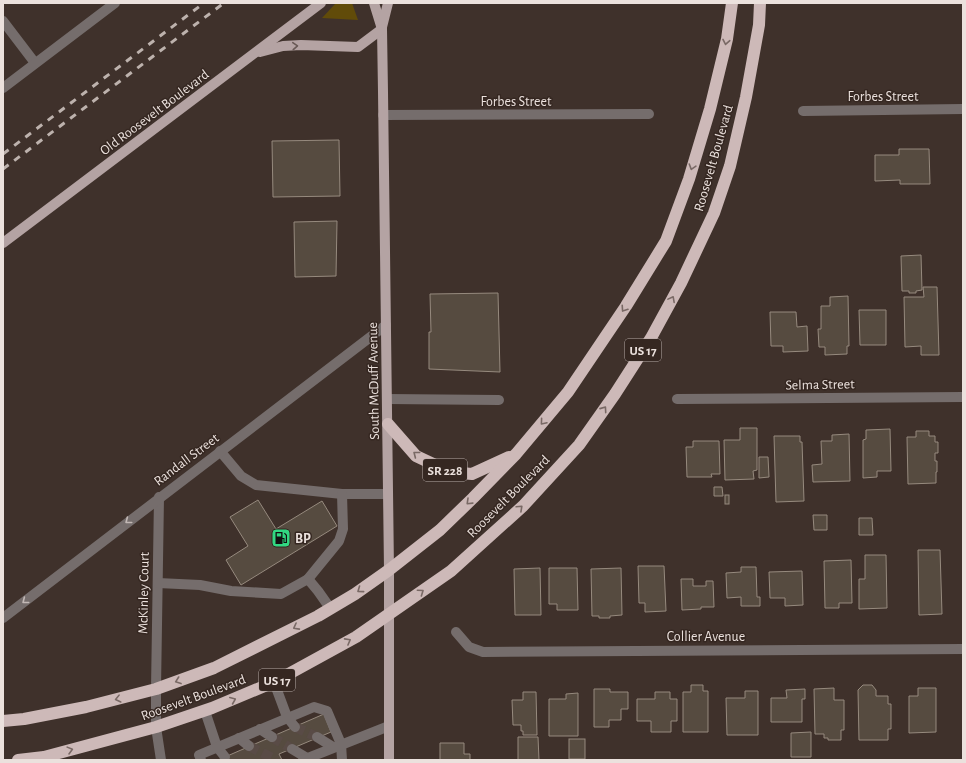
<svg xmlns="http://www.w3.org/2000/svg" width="966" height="763" font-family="'Alegreya Sans',sans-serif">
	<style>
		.green { fill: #614b09 }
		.building { fill: #564b40; stroke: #968a7e }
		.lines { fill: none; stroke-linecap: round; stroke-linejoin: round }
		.minor-tunnel { stroke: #594b46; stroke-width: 10; stroke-dasharray: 10 5; stroke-linecap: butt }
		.minor { stroke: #756d6c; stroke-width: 10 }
		.major { stroke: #b4a3a3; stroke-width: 10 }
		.highway { stroke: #cdb9b8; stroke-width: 12 }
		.rail { stroke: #bdb2ad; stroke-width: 3; stroke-dasharray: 7 7; stroke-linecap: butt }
		.oneway { stroke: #796965 }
		.oneway2 { stroke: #685955 }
		.oneway3 { stroke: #c2b8b5 }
		.labels { text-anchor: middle; stroke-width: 3; stroke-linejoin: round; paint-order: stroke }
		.shield { fill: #352721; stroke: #b4a9a5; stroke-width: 1 }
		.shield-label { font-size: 13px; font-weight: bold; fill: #ebe1dd }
		.street-label { font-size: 14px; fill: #ebe1dd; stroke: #352721 }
		.poi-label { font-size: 14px; font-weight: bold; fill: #ebe1dd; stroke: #352721; text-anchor: start }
	</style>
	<rect width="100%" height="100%" fill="#3f312b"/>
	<path class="green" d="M 336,3 L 352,3 L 358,20 L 322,18 Z"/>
	<g class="building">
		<path d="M 339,140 L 340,196 L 273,197 L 272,141 Z"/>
		<path d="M 899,149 L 929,149 L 930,184 L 900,184 L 900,180 L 875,181 L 875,155 L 899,155 Z"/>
		<path d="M 337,221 L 336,276 L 295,277 L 294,222 Z"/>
		<path d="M 921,255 L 922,290 L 916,291 L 916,293 L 909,293 L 909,291 L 902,291 L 901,256 Z"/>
		<path d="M 923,287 L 937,287 L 939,355 L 921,355 L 921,346 L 905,347 L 904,297 L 924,297 Z"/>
		<path d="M 498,293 L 500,372 L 429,369 L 429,332 L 431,332 L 430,294 Z"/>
		<path d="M 848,296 L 849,346 L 847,346 L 847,354 L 825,355 L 825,347 L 819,347 L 818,329 L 821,329 L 821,306 L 830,306 L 830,297 Z"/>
		<path d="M 859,310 L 886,310 L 886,345 L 860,345 Z"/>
		<path d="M 770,312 L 796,312 L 797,327 L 807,326 L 808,351 L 783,352 L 783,346 L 771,346 Z"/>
		<path d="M 740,428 L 757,428 L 757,470 L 753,471 L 754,479 L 725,480 L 724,440 L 740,440 Z"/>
		<path d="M 890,429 L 891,471 L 877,471 L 877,477 L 863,478 L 863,440 L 866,439 L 866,430 Z"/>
		<path d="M 916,431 L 929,431 L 929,436 L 935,436 L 935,442 L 938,442 L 938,453 L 935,453 L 935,461 L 937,461 L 937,472 L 936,472 L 936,483 L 908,484 L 907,437 L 916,437 Z"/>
		<path d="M 849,434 L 850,481 L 813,482 L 812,465 L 822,464 L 821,441 L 832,441 L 832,435 Z"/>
		<path d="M 774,436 L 800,436 L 800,442 L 802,442 L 804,501 L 776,502 Z"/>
		<path d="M 693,441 L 719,441 L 720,474 L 711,474 L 712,477 L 687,477 L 686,447 L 693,447 Z"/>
		<path d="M 759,457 L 768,457 L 769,477 L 759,478 Z"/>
		<path d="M 714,487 L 722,487 L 723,496 L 714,496 Z"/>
		<rect x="725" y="495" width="4" height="9"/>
		<path d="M 258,500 L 276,529 L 322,501 L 337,526 L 241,585 L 226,560 L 248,546 L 230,517 Z"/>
		<path d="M 813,515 L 827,515 L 827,530 L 814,530 Z"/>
		<path d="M 859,518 L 872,518 L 873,535 L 859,535 Z"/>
		<path d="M 918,550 L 940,550 L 942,614 L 919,615 Z"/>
		<path d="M 865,555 L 886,555 L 887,608 L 859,609 L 859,579 L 865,579 Z"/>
		<path d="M 851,560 L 852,603 L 839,603 L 839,608 L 825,608 L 824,561 Z"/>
		<path d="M 638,566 L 664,566 L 666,611 L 645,612 L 645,603 L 639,603 Z"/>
		<path d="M 741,567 L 756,567 L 757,597 L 760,597 L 760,606 L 741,606 L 741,597 L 727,598 L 726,573 L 741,572 Z"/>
		<path d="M 540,568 L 541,615 L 515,615 L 514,569 Z"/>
		<path d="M 549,568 L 577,568 L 578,610 L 557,610 L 557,604 L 549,604 Z"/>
		<path d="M 621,568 L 622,615 L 610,616 L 610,618 L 599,618 L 599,616 L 592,616 L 591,569 Z"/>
		<path d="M 802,571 L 803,605 L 785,606 L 785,598 L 770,598 L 769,572 Z"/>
		<path d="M 681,579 L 693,579 L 693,586 L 706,586 L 706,581 L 713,581 L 714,607 L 701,607 L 701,609 L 682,610 Z"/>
		<path d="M 691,685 L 703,685 L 703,691 L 708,691 L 708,732 L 683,732 L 683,692 L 691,692 Z"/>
		<path d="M 863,685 L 872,685 L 876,690 L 876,696 L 888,696 L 888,704 L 891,704 L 891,729 L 888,729 L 888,740 L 859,740 L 858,690 Z"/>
		<path d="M 834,688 L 834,700 L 844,700 L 844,730 L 841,730 L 841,740 L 828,740 L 828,738 L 824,738 L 824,734 L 815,734 L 814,689 Z"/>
		<path d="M 918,688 L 936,688 L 936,732 L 909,733 L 909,696 L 918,696 Z"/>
		<path d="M 594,689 L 610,689 L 610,692 L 628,692 L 628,709 L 621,709 L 621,720 L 609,720 L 609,727 L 594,727 Z"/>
		<path d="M 805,689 L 805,699 L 802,699 L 802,722 L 771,722 L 771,698 L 787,698 L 786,690 Z"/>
		<path d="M 745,691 L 758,691 L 758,735 L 727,735 L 726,698 L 745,698 Z"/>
		<path d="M 523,692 L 536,692 L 537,735 L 523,735 L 523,731 L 521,731 L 521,725 L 513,725 L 512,700 L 523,700 Z"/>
		<path d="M 655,692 L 670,692 L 670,699 L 677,699 L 677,721 L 671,721 L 671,732 L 651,732 L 651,721 L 637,721 L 637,699 L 655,699 Z"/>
		<path d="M 578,693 L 578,736 L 549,736 L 549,699 L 566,699 L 566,694 Z"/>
		<path d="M 324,714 L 331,732 L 279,754 L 282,760 L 218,760 Z"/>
		<path d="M 811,732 L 811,757 L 791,757 L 791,733 Z"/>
		<path d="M 518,737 L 538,737 L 539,760 L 518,760 Z"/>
		<rect x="569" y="739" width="16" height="20"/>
		<path d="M 440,743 L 464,743 L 464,754 L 470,754 L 470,760 L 440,760 Z"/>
	</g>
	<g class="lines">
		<g class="minor-tunnel">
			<path d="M 295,727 L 317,737"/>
			<path d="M 272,737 L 292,749"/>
			<path d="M 249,746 L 276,760"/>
		</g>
		<g class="minor">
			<path d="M 3,21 L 35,63"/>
			<path d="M 3,88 L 115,3"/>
			<path d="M 803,111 L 963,109"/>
			<path d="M 383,115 L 649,114"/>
			<path d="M 387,399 L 499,400"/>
			<path d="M 677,399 L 963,397"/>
			<path d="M 220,451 L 241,476 L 256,485 L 342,494 L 388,494"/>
			<path d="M 159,497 L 156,689 L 156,727 L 161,760"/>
			<path d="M 308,579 L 339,541 L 343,529 L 342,494"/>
			<path d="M 158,583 L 200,585 L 231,591 L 281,594 L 308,579 L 318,591 L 330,608"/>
			<path d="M 3,618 L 386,325"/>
			<path d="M 456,632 L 469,647 L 483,652 L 963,649"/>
			<path d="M 274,682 L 287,717 L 295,727"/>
			<path d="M 205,711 L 217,747 L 225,757"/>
			<path d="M 260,729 L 272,737"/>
			<path d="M 317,737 L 333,747"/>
			<path d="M 239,738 L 249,746"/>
			<path d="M 292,749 L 307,758"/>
			<path d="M 201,760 L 199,755 L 314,707 L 327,711 L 341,744 L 342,760"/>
			<path d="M 303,760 L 389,726"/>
		</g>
		<g class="major">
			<path d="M 374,3 L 382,29 L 383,92 L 389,570 L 389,760"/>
			<path d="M 382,27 L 388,3"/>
			<path d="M 260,52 L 283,46 L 301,45 L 358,47 L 382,29"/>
			<path d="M 3,243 L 321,3"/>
		</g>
		<g class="highway">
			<path d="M 388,424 L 416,456 L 450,472 L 472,474 L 509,457"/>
			<path d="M 3,721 L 24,719 L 86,707 L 156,689 L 214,668 L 318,616 L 355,594 L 389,570 L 440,530 L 473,498 L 516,454 L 568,392 L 626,306 L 666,241 L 689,179 L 710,109 L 727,39 L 732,3"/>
			<path d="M 18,760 L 44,757 L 156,727 L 212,708 L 274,682 L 356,637 L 451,571 L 523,506 L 579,445 L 615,394 L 651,338 L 681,283 L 714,213 L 730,166 L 746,97 L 759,25 L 760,3"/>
		</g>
		<g class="rail">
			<path d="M 3,154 L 204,3"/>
			<path d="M 3,169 L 224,3"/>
		</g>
	</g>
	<defs><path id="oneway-chevron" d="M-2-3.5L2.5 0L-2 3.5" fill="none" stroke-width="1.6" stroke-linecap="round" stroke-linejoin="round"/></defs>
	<g class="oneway">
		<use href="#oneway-chevron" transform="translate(726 42) rotate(101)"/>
		<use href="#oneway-chevron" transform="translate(692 167) rotate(107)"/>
		<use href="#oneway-chevron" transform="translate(672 299) rotate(-62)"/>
		<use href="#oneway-chevron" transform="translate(624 309) rotate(124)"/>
		<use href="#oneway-chevron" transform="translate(604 409) rotate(-55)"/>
		<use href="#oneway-chevron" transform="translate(543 422) rotate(130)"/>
		<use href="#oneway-chevron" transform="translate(416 454) rotate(-142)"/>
		<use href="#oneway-chevron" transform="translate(469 502) rotate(136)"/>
		<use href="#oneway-chevron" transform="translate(520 508) rotate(-43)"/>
		<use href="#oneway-chevron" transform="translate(360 590) rotate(144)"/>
		<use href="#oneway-chevron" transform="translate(421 592) rotate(-35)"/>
		<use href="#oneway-chevron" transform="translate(296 627) rotate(152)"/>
		<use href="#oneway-chevron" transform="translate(348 641) rotate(-29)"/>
		<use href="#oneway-chevron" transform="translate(178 681) rotate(160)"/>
		<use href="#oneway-chevron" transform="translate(118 699) rotate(166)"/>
		<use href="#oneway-chevron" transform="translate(233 700) rotate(-23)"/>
		<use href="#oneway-chevron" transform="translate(70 750) rotate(-15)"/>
	</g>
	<use class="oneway2" href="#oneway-chevron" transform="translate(295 46) rotate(-4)"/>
	<g class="oneway3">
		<use href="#oneway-chevron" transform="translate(128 521) rotate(142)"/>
		<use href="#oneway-chevron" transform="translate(25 601) rotate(142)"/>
	</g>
	<defs>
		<g id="fuel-square" transform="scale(1)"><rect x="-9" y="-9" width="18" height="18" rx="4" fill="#31d882" stroke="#352721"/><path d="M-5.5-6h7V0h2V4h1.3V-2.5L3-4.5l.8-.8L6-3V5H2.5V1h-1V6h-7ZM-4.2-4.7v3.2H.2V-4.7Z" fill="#111"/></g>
	</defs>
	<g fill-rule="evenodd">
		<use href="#fuel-square" x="281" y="538"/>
	</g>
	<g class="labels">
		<g class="shield">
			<rect x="625" y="339" width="36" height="22" rx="3"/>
			<rect x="423" y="459" width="44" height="22" rx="3"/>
			<rect x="259" y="669" width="36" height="22" rx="3"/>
		</g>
		<g class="shield-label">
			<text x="643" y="355">US 17</text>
			<text x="445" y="475">SR 228</text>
			<text x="277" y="685">US 17</text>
		</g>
		<g class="street-label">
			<text x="883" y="101">Forbes Street</text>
			<text x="516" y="106">Forbes Street</text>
			<text transform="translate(154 112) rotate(-37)" y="5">Old Roosevelt Boulevard</text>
			<text transform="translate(713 158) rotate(-74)" y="5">Roosevelt Boulevard</text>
			<text transform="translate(373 381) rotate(-91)" y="5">South McDuff Avenue</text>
			<text transform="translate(820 384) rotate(-1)" y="5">Selma Street</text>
			<text transform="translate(186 459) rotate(-37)" y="5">Randall Street</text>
			<text transform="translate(508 496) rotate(-45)" y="5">Roosevelt Boulevard</text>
			<text transform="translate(143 593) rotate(-89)" y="5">McKinley Court</text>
			<text x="706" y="641">Collier Avenue</text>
			<text transform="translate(193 697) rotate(-20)" y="5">Roosevelt Boulevard</text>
		</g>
		<g class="poi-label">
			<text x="295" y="543">BP</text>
		</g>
	</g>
	<rect width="966" height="763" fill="none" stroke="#ebe1dd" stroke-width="8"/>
</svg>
